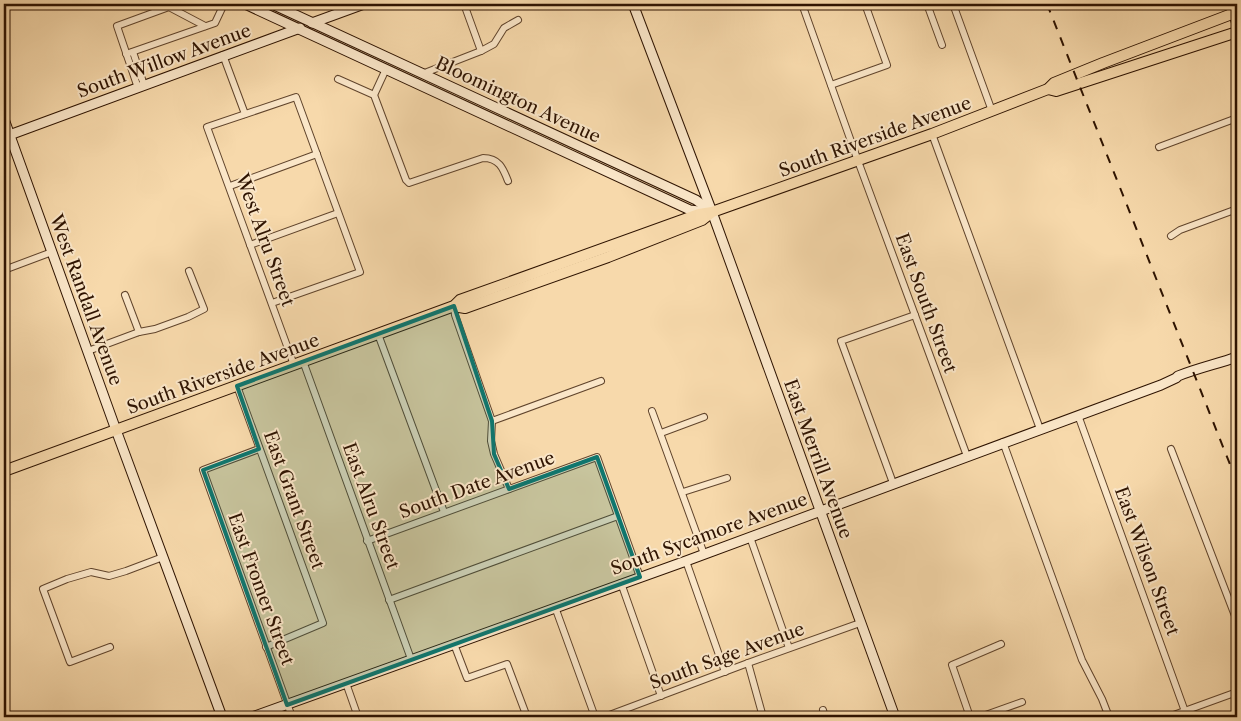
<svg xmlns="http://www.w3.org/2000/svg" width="1241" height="721" font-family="'Libre Caslon Text',serif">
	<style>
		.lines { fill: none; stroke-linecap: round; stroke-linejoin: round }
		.street-casing { stroke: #60442c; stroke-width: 8 }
		.secondary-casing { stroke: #2e1301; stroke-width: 11 }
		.primary-casing { stroke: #2e1301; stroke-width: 12 }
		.street { stroke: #fae6c8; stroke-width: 6 }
		.secondary { stroke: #fae6c8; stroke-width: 9 }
		.primary { stroke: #f7d9ab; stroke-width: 10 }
		.rail { stroke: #2e1301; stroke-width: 2; stroke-dasharray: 9 9; stroke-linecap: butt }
		.marked { fill: #0f766e; fill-opacity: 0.2; stroke: #0f766e; stroke-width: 4; stroke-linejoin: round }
		.labels { text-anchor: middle; stroke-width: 4; stroke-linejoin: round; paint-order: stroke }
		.street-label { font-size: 18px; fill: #2e1301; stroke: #fae6c8 }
	</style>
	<rect width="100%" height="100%" fill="#f7d9ab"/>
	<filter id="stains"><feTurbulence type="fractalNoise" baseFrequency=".004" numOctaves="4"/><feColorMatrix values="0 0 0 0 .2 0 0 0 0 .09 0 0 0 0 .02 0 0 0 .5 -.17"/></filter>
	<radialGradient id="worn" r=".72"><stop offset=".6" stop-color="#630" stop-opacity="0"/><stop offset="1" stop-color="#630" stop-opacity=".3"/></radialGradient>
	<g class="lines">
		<g class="street-casing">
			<g id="street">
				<path d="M 464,4 L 481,51"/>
				<path d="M 802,4 L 858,161 L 967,456"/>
				<path d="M 927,4 L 942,45"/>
				<path d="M 953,4 L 992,111"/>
				<path d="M 133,52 L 144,85"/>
				<path d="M 126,54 L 215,23 L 224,4"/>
				<path d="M 223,55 L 245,114"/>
				<path d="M 422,74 L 481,51 L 494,44 L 504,28 L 518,20"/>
				<path d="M 338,79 L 374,95 L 406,180 L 409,183 L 483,158 C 499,158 503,168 508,181"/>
				<path d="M 831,85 L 887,65 L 865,4"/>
				<path d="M 138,88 L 117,26 L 169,7 L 205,26"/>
				<path d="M 374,95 L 386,69"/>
				<path d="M 932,134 L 1040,429"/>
				<path d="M 1159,147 L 1237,118"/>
				<path d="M 230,186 L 317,154"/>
				<path d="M 1171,236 L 1180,230 L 1237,209"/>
				<path d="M 250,245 L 338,213"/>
				<path d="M 4,270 L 52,252"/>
				<path d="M 125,295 L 139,332"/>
				<path d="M 272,303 L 360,272 L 296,97 L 207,127 L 294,365"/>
				<path d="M 454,306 L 455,315 L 492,421 L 491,441 L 494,454 L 509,489"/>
				<path d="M 378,334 L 444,512"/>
				<path d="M 88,351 L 139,332 L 155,329 L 188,317 L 204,309 L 189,271"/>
				<path d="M 303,361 L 411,659"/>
				<path d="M 237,386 L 323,623 L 266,647"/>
				<path d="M 652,411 L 704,554"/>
				<path d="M 1078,415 L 1187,717"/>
				<path d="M 492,421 L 601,381"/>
				<path d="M 661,433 L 704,417"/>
				<path d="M 1003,442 L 1082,660 L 1102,699 L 1109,717"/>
				<path d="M 259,449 L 203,470 L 292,717"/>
				<path d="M 1171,449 L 1237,621"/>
				<path d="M 893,483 L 841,341 L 915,315"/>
				<path d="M 683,492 L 727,478"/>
				<path d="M 750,537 L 789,648"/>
				<path d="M 367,541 L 597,457 L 640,577"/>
				<path d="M 686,561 L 725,672"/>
				<path d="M 621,583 L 661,696"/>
				<path d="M 389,600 L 618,516"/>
				<path d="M 555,607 L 595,717"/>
				<path d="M 454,644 L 467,678 L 507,664 L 527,717"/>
				<path d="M 110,647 L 70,662 L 43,589 L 67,579 L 91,572 L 109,576 L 126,571 L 163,557"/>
				<path d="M 748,663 L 763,717"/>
				<path d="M 346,683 L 358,717"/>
				<path d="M 823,710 L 825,717"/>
				<path d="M 604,717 L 748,663 L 860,623"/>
				<path d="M 970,717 L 952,665 L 1001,644"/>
				<path d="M 980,717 L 1022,702"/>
				<path d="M 1168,717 L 1237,692"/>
			</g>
		</g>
		<g class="secondary-casing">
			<g id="secondary">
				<path d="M 245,4 L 690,210 L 707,212"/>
				<path d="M 272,4 L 696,200 L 712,212"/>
				<path d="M 633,4 L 712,212 L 895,717"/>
				<path d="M 1230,4 L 1237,24"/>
				<path d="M 312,23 L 364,4"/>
				<path d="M 4,119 L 116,430 L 222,717"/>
				<path d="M 4,137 L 300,28"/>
				<path d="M 252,717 L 686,561 L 1161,385 L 1176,378 L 1178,376 C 1198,368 1217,364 1237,357"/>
			</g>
		</g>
		<g class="primary-casing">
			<g id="primary">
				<path d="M 1048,89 L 1056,91 L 1237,32"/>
				<path d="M 454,306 L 465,308 L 608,257 L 702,220 L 711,213"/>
				<path d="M 4,471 L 454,306 L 460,300 L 699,214 L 712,212 L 932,134 L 1048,89 L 1054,83 L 1103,63 L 1237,12"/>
			</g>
		</g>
		<use href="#street" class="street"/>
		<use href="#secondary" class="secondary"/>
		<use href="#primary" class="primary"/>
		<path class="rail" d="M 1047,4 L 1237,482"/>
	</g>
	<path class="marked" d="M 454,306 L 492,421 L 494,454 L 509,489 L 597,457 L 640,577 L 287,705 L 203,470 L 259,449 L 237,386 Z"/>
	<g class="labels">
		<g class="street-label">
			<text transform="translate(164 61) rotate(-20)" y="6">South Willow Avenue</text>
			<text transform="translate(518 100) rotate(25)" y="6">Bloomington Avenue</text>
			<text transform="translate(875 137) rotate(-20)" y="6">South Riverside Avenue</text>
			<text transform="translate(265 240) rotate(70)" y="6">West Alru Street</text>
			<text transform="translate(86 300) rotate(70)" y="6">West Randall Avenue</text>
			<text transform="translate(926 303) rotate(70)" y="6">East South Street</text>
			<text transform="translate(223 374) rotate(-20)" y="6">South Riverside Avenue</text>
			<text transform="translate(818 459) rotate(70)" y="6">East Merrill Avenue</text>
			<text transform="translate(477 485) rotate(-20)" y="6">South Date Avenue</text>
			<text transform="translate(294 500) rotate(70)" y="6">East Grant Street</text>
			<text transform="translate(371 506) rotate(70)" y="6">East Alru Street</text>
			<text transform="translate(709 534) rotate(-20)" y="6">South Sycamore Avenue</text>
			<text transform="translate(1147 561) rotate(70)" y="6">East Wilson Street</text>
			<text transform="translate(261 589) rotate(70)" y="6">East Fromer Street</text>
			<text transform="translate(727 656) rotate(-20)" y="6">South Sage Avenue</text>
		</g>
	</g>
	<rect width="1241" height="721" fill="none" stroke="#f7d9ab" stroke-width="20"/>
	<rect x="5" y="5" width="1231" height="711" fill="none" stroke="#2e1301" stroke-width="2.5"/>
	<rect x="10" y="10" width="1221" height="701" fill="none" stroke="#2e1301"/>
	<rect width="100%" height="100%" filter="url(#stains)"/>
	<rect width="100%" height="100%" fill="url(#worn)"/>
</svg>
